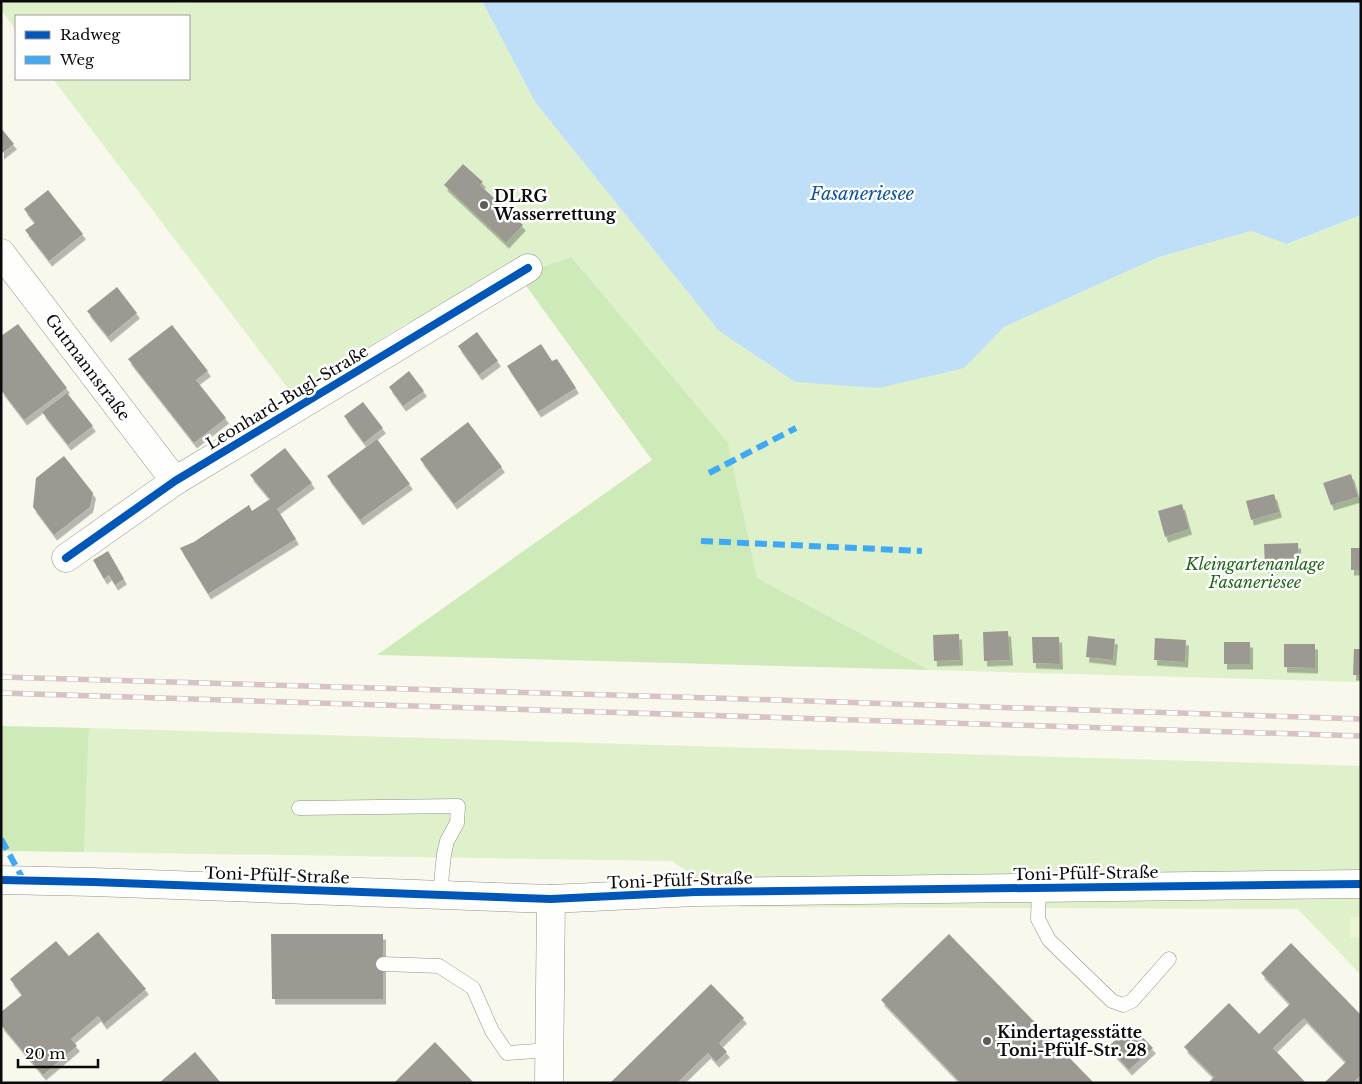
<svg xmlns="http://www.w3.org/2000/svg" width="1362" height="1084" font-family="'Libre Baskerville',serif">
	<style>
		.green { fill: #def1ca }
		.forest { fill: #cdeab8 }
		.pitch { fill: #eaf5d4 }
		.water { fill: #bfdff8 }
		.building { fill: #9c9993; filter: url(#shadow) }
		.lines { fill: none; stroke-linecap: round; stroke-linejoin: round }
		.lane-casing { stroke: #92918c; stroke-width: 15 }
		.street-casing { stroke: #92918c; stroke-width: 29 }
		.lane { stroke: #fefefc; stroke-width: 14 }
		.street { stroke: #fefefc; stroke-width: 28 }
		.rail-casing { stroke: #d7c3c1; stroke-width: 5.5 }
		.rail { stroke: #fff; stroke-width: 4; stroke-dasharray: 11; stroke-linecap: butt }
		.quiet { stroke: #3fa9f5; stroke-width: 6; stroke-dasharray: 12 6; stroke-linecap: butt }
		.cycleway-casing { stroke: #fff; stroke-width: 11 }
		.cycleway { stroke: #0057b8; stroke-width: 8 }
		.poi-dot { fill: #5e5d59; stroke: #fff; stroke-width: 2 }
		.labels { text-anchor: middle; stroke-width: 5; stroke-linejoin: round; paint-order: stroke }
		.poi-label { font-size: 16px; font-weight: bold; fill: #0a0a0a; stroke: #fff; text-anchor: start }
		.street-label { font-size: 16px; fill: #0a0a0a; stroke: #fff }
		.park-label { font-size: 16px; font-style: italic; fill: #1f6616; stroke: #fff }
		.water-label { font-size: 18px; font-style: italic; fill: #0a53a5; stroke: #fff }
	</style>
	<defs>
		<filter id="shadow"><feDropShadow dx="3" dy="5.5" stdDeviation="0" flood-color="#0004"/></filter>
	</defs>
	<rect width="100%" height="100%" fill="#f9f8ed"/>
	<g class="green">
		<path d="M 1,1 L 482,1 L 535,102 L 719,331 L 795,382 L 964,368 L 1004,327 L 1159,257 L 1251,231 L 1288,244 L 1361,215 L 1361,682 L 929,670 L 757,578 L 728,443 L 519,276 L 405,324 L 293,395 L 53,79 L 189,79 L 189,16 L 16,16 L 16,30 L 1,10 Z"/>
		<path d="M 89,728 L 1361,766 L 1361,975 L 1298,909 L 741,907 L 672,861 L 84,852 Z"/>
	</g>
	<g class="forest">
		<path d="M 571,257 L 728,443 L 757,578 L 929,670 L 377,655 L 652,460 L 519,276 Z"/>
		<path d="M 1,726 L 89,728 L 84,852 L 1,851 Z"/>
	</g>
	<path class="pitch" d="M 1350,917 L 1361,917 L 1361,937 L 1350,938 Z"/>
	<path class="water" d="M 482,1 L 1361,1 L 1361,215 L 1287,244 L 1251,231 L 1159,257 L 1004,327 L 964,368 L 879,388 L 795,382 L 719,331 L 535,102 Z"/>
	<g class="building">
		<path d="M 1,128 L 14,144 L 1,154 Z"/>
		<path d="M 463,164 L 483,182 L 480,185 L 523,225 L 506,243 L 444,185 Z"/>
		<path d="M 48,190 L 83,234 L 49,261 L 25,230 L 35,223 L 24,209 Z"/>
		<path d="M 117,287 L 137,313 L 108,337 L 87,311 Z"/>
		<path d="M 18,324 L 67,388 L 24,420 L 1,390 L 1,336 Z"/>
		<path d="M 172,325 L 208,371 L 196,380 L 226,418 L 194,443 L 128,359 Z"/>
		<path d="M 477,332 L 498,361 L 479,375 L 458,346 Z"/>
		<path d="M 541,344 L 552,361 L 557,359 L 576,388 L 538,412 L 507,366 Z"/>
		<path d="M 409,371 L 424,391 L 403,406 L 389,387 Z"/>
		<path d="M 67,393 L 93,426 L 68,445 L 42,412 Z"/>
		<path d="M 363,402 L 383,428 L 364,443 L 344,416 Z"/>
		<path d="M 468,422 L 502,467 L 454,504 L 420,459 Z"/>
		<path d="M 377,439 L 410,484 L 360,520 L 327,476 Z"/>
		<path d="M 285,448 L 312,483 L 277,509 L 296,539 L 208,594 L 180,548 L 194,542 L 249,505 L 252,511 L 270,499 L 250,475 Z"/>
		<path d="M 64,456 L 93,493 L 90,507 L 54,535 L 33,507 L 36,478 Z"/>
		<path d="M 1351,474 L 1358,497 L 1331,505 L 1323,483 Z"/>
		<path d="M 1274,494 L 1279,512 L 1251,520 L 1246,501 Z"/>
		<path d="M 1182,504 L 1189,529 L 1165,537 L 1158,511 Z"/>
		<path d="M 1298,543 L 1299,566 L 1265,567 L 1264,544 Z"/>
		<rect x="1351" y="548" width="10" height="22"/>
		<path d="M 108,551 L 124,579 L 115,585 L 109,575 L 104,579 L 93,560 Z"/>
		<path d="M 1008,631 L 1010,660 L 984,661 L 983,632 Z"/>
		<path d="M 959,634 L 960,660 L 934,661 L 933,635 Z"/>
		<path d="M 1088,636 L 1115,639 L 1113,660 L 1086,657 Z"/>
		<path d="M 1032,637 L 1059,637 L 1060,664 L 1033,663 Z"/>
		<path d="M 1155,638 L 1186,640 L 1185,662 L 1154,660 Z"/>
		<rect x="1224" y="642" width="26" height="22"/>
		<path d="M 1284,644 L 1315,644 L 1315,668 L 1284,667 Z"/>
		<path d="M 1354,649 L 1361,649 L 1361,675 L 1353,675 Z"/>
		<path d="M 98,932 L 146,989 L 104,1024 L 98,1016 L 71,1039 L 77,1046 L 43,1075 L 1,1025 L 1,1012 L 22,995 L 10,979 L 56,941 L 69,956 Z"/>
		<path d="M 271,934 L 383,934 L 383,999 L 272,999 Z"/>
		<path d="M 949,934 L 1094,1083 L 961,1083 L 881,1000 Z"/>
		<path d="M 1291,943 L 1361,1015 L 1361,1075 L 1353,1083 L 1324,1083 L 1346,1062 L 1304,1018 L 1273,1048 L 1306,1083 L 1208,1083 L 1214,1077 L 1184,1047 L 1229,1003 L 1259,1034 L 1290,1004 L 1261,973 Z"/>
		<path d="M 711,984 L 744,1018 L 719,1043 L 727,1052 L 716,1062 L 708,1053 L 677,1083 L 610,1083 Z"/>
		<path d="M 1131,1025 L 1153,1048 L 1129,1070 L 1108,1047 Z"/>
		<path d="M 435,1042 L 474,1083 L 394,1083 Z"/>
		<path d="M 195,1052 L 221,1083 L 159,1083 Z"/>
	</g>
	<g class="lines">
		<g class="lane-casing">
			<g id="lane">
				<path d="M 299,808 L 458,806 L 457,823 L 447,841 L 444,854 L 440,894"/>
				<path d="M 1039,888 L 1038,919 L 1049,940 L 1112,1001 L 1123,1005 L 1132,1001 L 1169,959"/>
				<path d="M 383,964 L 439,966 L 473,988 L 492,1031 L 507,1053 L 549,1050"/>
			</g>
		</g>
		<g class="street-casing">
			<g id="street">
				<path d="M 1,253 L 175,481"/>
				<path d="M 66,558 L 175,481 L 528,268"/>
				<path d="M 1,880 L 93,882 L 551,899 L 695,892 L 1361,884"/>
				<path d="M 549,1083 L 551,899"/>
			</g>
		</g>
		<use href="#lane" class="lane"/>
		<use href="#street" class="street"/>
		<g class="rail-casing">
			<g id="rail">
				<path d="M 1,677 L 713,698 L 1361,719"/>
				<path d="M 1,693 L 1361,736"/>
			</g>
		</g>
		<use href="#rail" class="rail"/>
		<g class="quiet">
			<path d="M 709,473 L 796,428"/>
			<path d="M 701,541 L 922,551"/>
			<path d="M 1,839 L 24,881"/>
		</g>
		<g class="cycleway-casing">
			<g id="cycleway">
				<path d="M 66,558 L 175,481 L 528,268"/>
				<path d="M 1,880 L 93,882 L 551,899 L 695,892 L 1361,884"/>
			</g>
		</g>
		<use href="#cycleway" class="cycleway"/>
	</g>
	<g class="poi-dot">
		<circle cx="484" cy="205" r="5"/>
		<circle cx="987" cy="1041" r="5"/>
	</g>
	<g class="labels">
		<g class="poi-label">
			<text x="494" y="202">DLRG<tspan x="494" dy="18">Wasserrettung</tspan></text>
			<text x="997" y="1038">Kindertagesstätte<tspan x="997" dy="18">Toni-Pfülf-Str. 28</tspan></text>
		</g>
		<g class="street-label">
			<text transform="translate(88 367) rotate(53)" y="6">Gutmannstraße</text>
			<text transform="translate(287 397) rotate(-31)" y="6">Leonhard-Bugl-Straße</text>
			<text transform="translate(1086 873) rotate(-1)" y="6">Toni-Pfülf-Straße</text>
			<text transform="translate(277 875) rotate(2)" y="6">Toni-Pfülf-Straße</text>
			<text transform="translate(680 880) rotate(-2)" y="6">Toni-Pfülf-Straße</text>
		</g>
		<g class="park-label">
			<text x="1255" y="570">Kleingartenanlage<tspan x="1255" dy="18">Fasaneriesee</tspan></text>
		</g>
		<g class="water-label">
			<text x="862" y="200">Fasaneriesee</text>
		</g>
	</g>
	<rect width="1362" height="1084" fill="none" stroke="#0a0a0a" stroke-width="5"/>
	<rect x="15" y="15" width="175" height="65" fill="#ffffff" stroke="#9d9d9d"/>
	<rect x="25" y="31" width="25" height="8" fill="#0057b8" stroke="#9d9d9d"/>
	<text x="60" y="40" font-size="15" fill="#0a0a0a">Radweg</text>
	<rect x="25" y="56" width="25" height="8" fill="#3fa9f5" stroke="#9d9d9d"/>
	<text x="60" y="65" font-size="15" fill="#0a0a0a">Weg</text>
	<path d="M18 1059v8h80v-8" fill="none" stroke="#0a0a0a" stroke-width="2.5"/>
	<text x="25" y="1059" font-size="15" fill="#0a0a0a" stroke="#ffffff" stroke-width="4" paint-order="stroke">20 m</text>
</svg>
